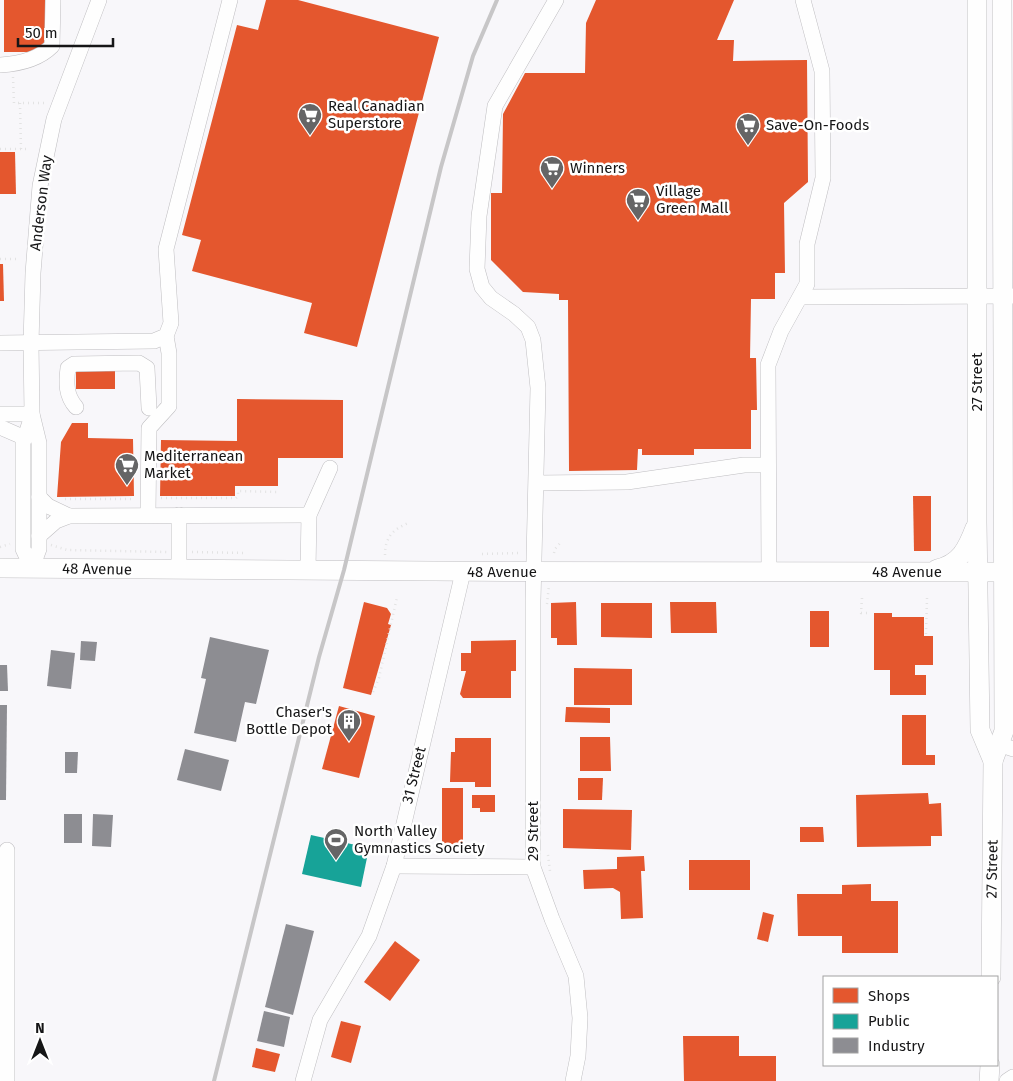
<svg xmlns="http://www.w3.org/2000/svg" width="1013" height="1081" font-family="'Fira Sans',sans-serif">
	<style>
		.shops { fill: #e4572e }
		.public { fill: #17a398 }
		.industry { fill: #8d8d92 }
		.lines { fill: none; stroke-linecap: round; stroke-linejoin: round }
		.minor-casing { stroke: #bfbec1; stroke-width: 16 }
		.major-casing { stroke: #bfbec1; stroke-width: 20 }
		.path { stroke: #e3e3e3; stroke-width: 2.5; stroke-dasharray: 1 4; stroke-linecap: butt }
		.minor { stroke: #fefefe; stroke-width: 15 }
		.major { stroke: #fefefe; stroke-width: 19 }
		.rail { stroke: #c7c6c7; stroke-width: 4 }
		.labels { text-anchor: middle; stroke-width: 5; stroke-linejoin: round; paint-order: stroke }
		.poi-label { font-size: 15px; fill: #161617; stroke: #fff; text-anchor: start }
		.street-label { font-size: 15px; fill: #161617; stroke: #fff }
	</style>
	<rect width="100%" height="100%" fill="#f8f7fa"/>
	<g class="shops">
		<path d="M 4,0 L 48,0 L 48,39 L 38,52 L 4,52 Z"/>
		<path d="M 266,0 L 298,0 L 439,37 L 357,347 L 304,333 L 312,303 L 192,271 L 201,240 L 182,235 L 237,25 L 258,30 Z"/>
		<path d="M 596,0 L 734,0 L 717,40 L 734,40 L 733,61 L 807,60 L 808,182 L 784,203 L 785,273 L 775,273 L 775,299 L 751,299 L 750,358 L 756,358 L 757,410 L 751,410 L 751,449 L 694,449 L 694,455 L 642,455 L 642,449 L 638,449 L 637,470 L 569,471 L 568,300 L 559,300 L 559,294 L 523,292 L 491,260 L 491,193 L 502,193 L 503,114 L 525,73 L 585,73 L 586,23 Z"/>
		<path d="M 0,152 L 15,152 L 16,194 L 0,194 Z"/>
		<path d="M 0,264 L 3,264 L 4,301 L 0,301 Z"/>
		<rect x="76" y="369" width="39" height="20"/>
		<path d="M 237,399 L 343,400 L 343,458 L 278,458 L 278,486 L 235,486 L 235,496 L 160,496 L 161,440 L 237,441 Z"/>
		<path d="M 72,423 L 88,423 L 88,438 L 133,439 L 134,496 L 57,497 L 61,442 Z"/>
		<path d="M 913,496 L 931,496 L 931,551 L 914,551 Z"/>
		<path d="M 364,602 L 387,608 L 391,614 L 388,624 L 391,625 L 371,695 L 343,688 Z"/>
		<path d="M 576,602 L 577,645 L 557,645 L 557,638 L 551,638 L 551,603 Z"/>
		<path d="M 670,602 L 716,602 L 717,633 L 671,633 Z"/>
		<path d="M 601,603 L 652,603 L 652,638 L 601,637 Z"/>
		<rect x="810" y="611" width="19" height="36"/>
		<path d="M 874,613 L 892,613 L 892,617 L 924,617 L 924,636 L 933,636 L 933,665 L 915,665 L 915,675 L 926,675 L 926,695 L 890,695 L 890,670 L 874,670 Z"/>
		<path d="M 516,640 L 516,671 L 511,671 L 511,698 L 463,698 L 460,694 L 466,671 L 461,671 L 461,653 L 471,653 L 471,641 Z"/>
		<path d="M 574,668 L 632,669 L 632,705 L 574,705 Z"/>
		<path d="M 339,706 L 375,716 L 359,778 L 322,769 Z"/>
		<path d="M 566,707 L 610,708 L 610,723 L 565,722 Z"/>
		<path d="M 902,715 L 926,715 L 926,755 L 935,755 L 935,765 L 902,765 Z"/>
		<path d="M 580,737 L 610,737 L 611,771 L 580,771 Z"/>
		<path d="M 455,738 L 491,738 L 491,787 L 475,787 L 475,782 L 450,782 L 451,752 L 455,752 Z"/>
		<path d="M 578,778 L 603,778 L 602,800 L 578,800 Z"/>
		<rect x="442" y="788" width="21" height="60"/>
		<path d="M 928,793 L 929,804 L 941,803 L 942,836 L 931,836 L 931,846 L 857,847 L 856,795 Z"/>
		<path d="M 472,795 L 495,795 L 495,812 L 480,812 L 480,808 L 472,808 Z"/>
		<path d="M 563,809 L 632,810 L 631,850 L 563,848 Z"/>
		<path d="M 800,827 L 823,827 L 824,842 L 800,842 Z"/>
		<path d="M 644,856 L 645,871 L 641,871 L 643,918 L 621,919 L 620,892 L 613,888 L 584,889 L 583,870 L 617,869 L 617,857 Z"/>
		<rect x="689" y="860" width="61" height="30"/>
		<path d="M 871,884 L 871,901 L 898,901 L 898,953 L 842,953 L 842,936 L 798,936 L 797,894 L 842,894 L 842,885 Z"/>
		<path d="M 763,912 L 774,915 L 768,942 L 757,939 Z"/>
		<path d="M 395,941 L 420,960 L 390,1001 L 364,982 Z"/>
		<path d="M 341,1021 L 361,1026 L 351,1063 L 331,1057 Z"/>
		<path d="M 683,1036 L 739,1036 L 739,1056 L 776,1056 L 776,1081 L 684,1081 Z"/>
		<path d="M 256,1048 L 280,1054 L 275,1072 L 252,1067 Z"/>
	</g>
	<path class="public" d="M 311,835 L 369,848 L 361,887 L 302,874 Z"/>
	<g class="industry">
		<path d="M 210,637 L 269,650 L 256,704 L 245,702 L 236,742 L 194,733 L 206,679 L 201,678 Z"/>
		<path d="M 81,641 L 97,642 L 95,661 L 80,660 Z"/>
		<path d="M 51,650 L 75,653 L 71,689 L 47,686 Z"/>
		<path d="M 0,665 L 7,665 L 8,691 L 0,691 Z"/>
		<path d="M 0,705 L 7,705 L 6,800 L 0,800 Z"/>
		<path d="M 185,749 L 229,760 L 221,791 L 177,780 Z"/>
		<path d="M 65,752 L 78,752 L 77,773 L 65,773 Z"/>
		<rect x="64" y="814" width="18" height="29"/>
		<path d="M 93,814 L 113,815 L 111,847 L 92,846 Z"/>
		<path d="M 286,924 L 314,931 L 293,1015 L 265,1007 Z"/>
		<path d="M 264,1011 L 290,1017 L 284,1047 L 257,1041 Z"/>
	</g>
	<g class="lines">
		<g class="minor-casing">
			<g id="minor">
				<path d="M 556,0 L 495,106 L 479,216 L 477,269 L 482,287 L 491,298 L 514,314 L 528,327 L 533,340 L 538,388 L 533,601 L 533,867 L 552,919 L 576,976 L 580,1018 L 578,1056 L 573,1081"/>
				<path d="M 0,65 C 18,64 39,59 52,46 L 53,0"/>
				<path d="M 801,297 L 1013,296"/>
				<path d="M 0,343 L 154,341 L 166,336 L 171,323 L 166,249 L 230,0"/>
				<path d="M 76,407 C 66,396 66,383 68,368 L 74,364 L 139,363 L 147,368 L 149,408"/>
				<path d="M 0,414 L 32,414"/>
				<path d="M 32,416 L 23,443 L 23,549 L 32,568"/>
				<path d="M 0,427 L 25,438"/>
				<path d="M 537,483 L 627,482 L 744,465 L 768,465"/>
				<path d="M 39,497 L 48,506 L 69,516"/>
				<path d="M 148,514 L 149,428 L 169,406 L 169,353 L 166,336"/>
				<path d="M 179,515 L 179,570"/>
				<path d="M 39,536 L 56,521 L 69,516 L 309,515"/>
				<path d="M 32,568 L 39,549 L 39,443 L 32,414 L 31,343 L 33,273 L 40,186 L 54,119 L 99,0"/>
				<path d="M 308,570 L 309,515 L 330,468"/>
				<path d="M 769,572 L 768,365 L 781,331 L 807,284 L 807,244 L 823,178 L 822,71 L 803,0"/>
				<path d="M 1001,745 L 1013,749"/>
				<path d="M 394,866 L 533,867"/>
				<path d="M 7,1081 L 7,850"/>
				<path d="M 303,1081 L 320,1020 L 369,936 L 394,866 L 463,572"/>
				<path d="M 1007,1081 L 1013,1077"/>
			</g>
		</g>
		<g class="major-casing">
			<g id="major">
				<path d="M 977,0 L 977,522 L 980,730 L 993,761 L 991,977"/>
				<path d="M 0,568 C 335,572 669,572 1004,572 L 1013,569"/>
				<path d="M 937,569 C 960,564 967,549 975,528"/>
				<path d="M 993,761 L 1004,731 L 1002,0"/>
				<path d="M 989,1081 L 990,1065"/>
			</g>
		</g>
		<g class="path">
			<path d="M 13,77 L 14,103 L 44,103"/>
			<path d="M 20,103 L 21,149"/>
			<path d="M 0,149 L 28,149"/>
			<path d="M 0,259 L 18,259"/>
			<path d="M 161,498 L 236,498 L 238,496 L 238,491 L 277,492"/>
			<path d="M 65,499 L 135,499"/>
			<path d="M 51,545 L 67,550 L 167,552"/>
			<path d="M 0,547 L 10,544"/>
			<path d="M 192,552 L 247,553"/>
			<path d="M 554,553 L 555,549 L 561,542"/>
			<path d="M 482,554 L 521,553"/>
			<path d="M 385,555 C 385,538 392,530 408,523"/>
			<path d="M 862,598 L 861,613 L 870,613"/>
			<path d="M 547,604 L 549,585"/>
			<path d="M 926,634 L 927,598"/>
			<path d="M 373,692 L 379,678 L 397,597"/>
			<path d="M 548,855 L 550,871"/>
		</g>
		<use href="#minor" class="minor"/>
		<use href="#major" class="major"/>
		<path class="rail" d="M 214,1081 L 319,657 L 344,570 L 441,167 L 473,56 L 497,0"/>
	</g>
	<defs>
		<g id="supermarket-pin" transform="scale(1.25)"><path d="M0 17L-7.5 6A9.5 9.5 0 1 1 7.5 6Z" fill="#656566" stroke="#fff"/><path d="M-6-5.5h2.5l.6 2H6L4.5 2H-2.5L-4.4-4H-6ZM-1.5 3.2a1.3 1.3 0 1 0 .1 0ZM3 3.2a1.3 1.3 0 1 0 .1 0Z" fill="#fff"/></g>
		<g id="building-pin" transform="scale(1.25)"><path d="M0 17L-7.5 6A9.5 9.5 0 1 1 7.5 6Z" fill="#656566" stroke="#fff"/><path d="M-4-6H4V6H1V3H-1V6H-4ZM-2.5-4.3h1.7v1.8h-1.7ZM.8-4.3h1.7v1.8H.8ZM-2.5-1h1.7V.8h-1.7ZM.8-1h1.7V.8H.8Z" fill="#fff"/></g>
		<g id="stadium-pin" transform="scale(1.25)"><path d="M0 17L-7.5 6A9.5 9.5 0 1 1 7.5 6Z" fill="#656566" stroke="#fff"/><path d="M0-5a6.5 5 0 1 0 0 10a6.5 5 0 1 0 0-10ZM-3.5-1.8h7v3.6h-7Z" fill="#fff"/></g>
	</defs>
	<g fill-rule="evenodd">
		<use href="#supermarket-pin" x="310" y="115"/>
		<use href="#supermarket-pin" x="748" y="125"/>
		<use href="#supermarket-pin" x="552" y="168"/>
		<use href="#supermarket-pin" x="638" y="200"/>
		<use href="#supermarket-pin" x="127" y="465"/>
		<use href="#building-pin" x="349" y="721"/>
		<use href="#stadium-pin" x="336" y="840"/>
	</g>
	<g class="labels">
		<g class="poi-label">
			<text x="328" y="111">Real Canadian<tspan x="328" dy="17">Superstore</tspan></text>
			<text x="766" y="130">Save-On-Foods</text>
			<text x="570" y="173">Winners</text>
			<text x="656" y="196">Village<tspan x="656" dy="17">Green Mall</tspan></text>
			<text x="144" y="461">Mediterranean<tspan x="144" dy="17">Market</tspan></text>
			<text x="332" y="717" text-anchor="end">Chaser's<tspan x="332" dy="17">Bottle Depot</tspan></text>
			<text x="354" y="836">North Valley<tspan x="354" dy="17">Gymnastics Society</tspan></text>
		</g>
		<g class="street-label">
			<text transform="translate(41 203) rotate(-83)" y="5">Anderson Way</text>
			<text transform="translate(977 382) rotate(-90)" y="5">27 Street</text>
			<text transform="translate(97 569) rotate(1)" y="5">48 Avenue</text>
			<text x="502" y="577">48 Avenue</text>
			<text x="907" y="577">48 Avenue</text>
			<text transform="translate(414 775) rotate(-76)" y="5">31 Street</text>
			<text transform="translate(533 831) rotate(-90)" y="5">29 Street</text>
			<text transform="translate(992 869) rotate(-89)" y="5">27 Street</text>
		</g>
	</g>
	<rect x="823" y="976" width="175" height="90" fill="#ffffff" stroke="#a2a2a2"/>
	<rect x="833" y="988" width="25" height="15" fill="#e4572e" stroke="#a2a2a2"/>
	<text x="868" y="1001" font-size="15" fill="#161617">Shops</text>
	<rect x="833" y="1014" width="25" height="15" fill="#17a398" stroke="#a2a2a2"/>
	<text x="868" y="1026" font-size="15" fill="#161617">Public</text>
	<rect x="833" y="1038" width="25" height="15" fill="#8d8d92" stroke="#a2a2a2"/>
	<text x="868" y="1051" font-size="15" fill="#161617">Industry</text>
	<g transform="translate(40 1041)" stroke="#ffffff" stroke-width="4" paint-order="stroke">
	<path d="M0-4L9 19L0 12L-9 19Z" fill="#161617"/>
	<text y="-8" font-size="14" font-weight="bold" text-anchor="middle" fill="#161617">N</text>
	</g>
	<path d="M18 38v8h95v-8" fill="none" stroke="#161617" stroke-width="2.5"/>
	<text x="25" y="38" font-size="15" fill="#161617" stroke="#ffffff" stroke-width="4" paint-order="stroke">50 m</text>
</svg>
